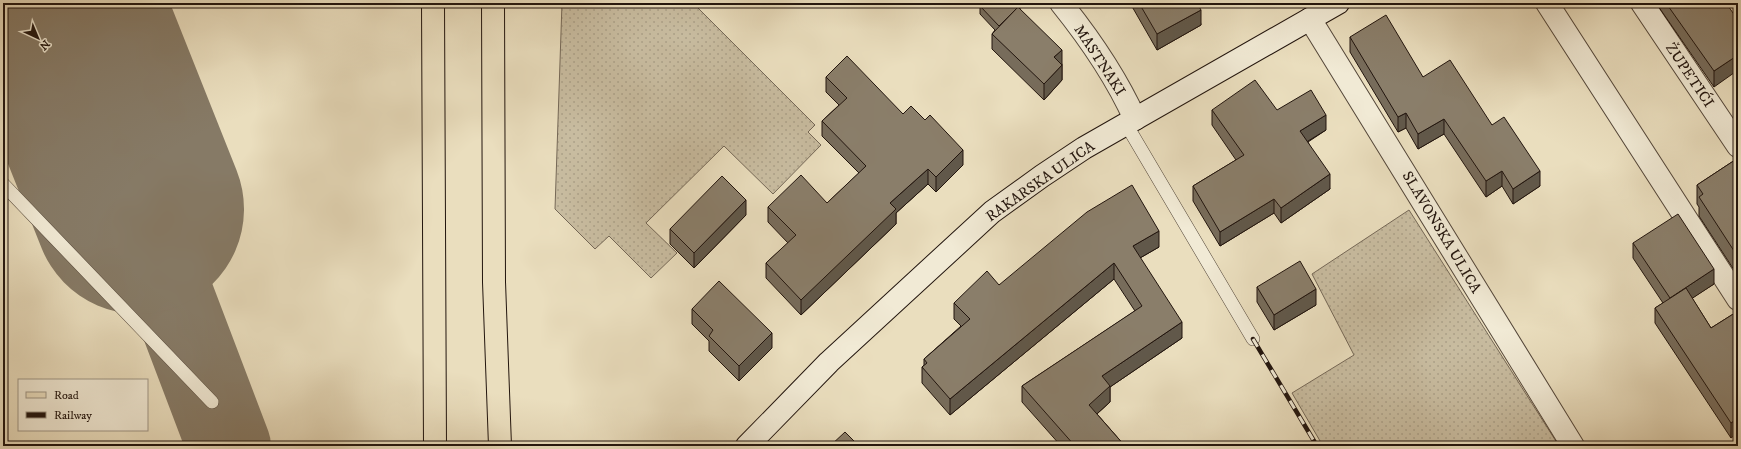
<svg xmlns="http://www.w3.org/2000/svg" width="1741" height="449" font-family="'IM FELL DW Pica',serif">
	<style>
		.grass { fill: url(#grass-dots); stroke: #756857 }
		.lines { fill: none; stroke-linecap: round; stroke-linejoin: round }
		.taxiway { stroke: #867a66; stroke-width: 84 }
		.runway { stroke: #867a66; stroke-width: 210 }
		.lane-casing { stroke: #54473a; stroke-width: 14 }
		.street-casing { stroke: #54473a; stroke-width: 24 }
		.secondary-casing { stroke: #22150e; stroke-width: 24 }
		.primary-casing { stroke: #22150e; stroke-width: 24 }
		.lane { stroke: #f1ead5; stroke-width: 13 }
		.street { stroke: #f1ead5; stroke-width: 22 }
		.secondary { stroke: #f1ead5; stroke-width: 22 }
		.primary { stroke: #eadebe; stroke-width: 22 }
		.rail-casing { stroke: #22150e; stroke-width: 4.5 }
		.rail { stroke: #f1ead5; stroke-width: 3; stroke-dasharray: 9; stroke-linecap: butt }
		.wall { fill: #776c5b; stroke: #22150e }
		.shaded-wall { fill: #61584a; stroke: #22150e }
		.building { fill: #8a7e6a; stroke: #22150e }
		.labels { text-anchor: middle; stroke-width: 3.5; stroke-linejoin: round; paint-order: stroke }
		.street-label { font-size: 15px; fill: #22150e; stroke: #f1ead5 }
	</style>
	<defs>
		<pattern id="grass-dots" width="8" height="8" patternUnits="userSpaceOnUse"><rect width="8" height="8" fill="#c8bca0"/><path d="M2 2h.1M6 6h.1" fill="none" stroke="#aca189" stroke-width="1.8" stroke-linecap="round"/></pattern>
	</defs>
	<rect width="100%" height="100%" fill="#eadebe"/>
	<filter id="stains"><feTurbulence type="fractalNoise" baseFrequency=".005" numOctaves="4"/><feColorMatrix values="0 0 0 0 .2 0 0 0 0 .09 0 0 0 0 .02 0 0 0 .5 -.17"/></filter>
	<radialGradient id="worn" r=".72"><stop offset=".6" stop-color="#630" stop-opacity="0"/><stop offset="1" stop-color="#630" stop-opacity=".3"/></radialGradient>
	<g class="grass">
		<path d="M 562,3 L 693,3 L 815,125 L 808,132 L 821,145 L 773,194 L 724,146 L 646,223 L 677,253 L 651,278 L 609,236 L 595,249 L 555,209 Z"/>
		<path d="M 3,37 L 61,192 L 54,199 L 3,146 Z"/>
		<path d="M 1409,210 L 1559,446 L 1323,446 L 1292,393 L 1354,355 L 1312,274 Z"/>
	</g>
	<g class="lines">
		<path class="taxiway" d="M 139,209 L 229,446"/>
		<path class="runway" d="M 57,3 L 139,209"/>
		<g class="lane-casing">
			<g id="lane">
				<path d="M 1126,124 L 1253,339"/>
				<path d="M 3,184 L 212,402"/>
			</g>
		</g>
		<g class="street-casing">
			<g id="street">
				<path d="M 1061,3 C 1090,39 1116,77 1135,119"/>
				<path d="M 1547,3 L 1738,299"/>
				<path d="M 1642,3 L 1738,146"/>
				<path d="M 1310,19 L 1573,446"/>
			</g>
		</g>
		<g class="secondary-casing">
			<path id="secondary" d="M 747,446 L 829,362 L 992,212 L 1042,176 L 1084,148 L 1338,3"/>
		</g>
		<g class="primary-casing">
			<g id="primary">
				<path d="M 433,3 L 435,446"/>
				<path d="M 493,3 L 494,282 L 500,446"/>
			</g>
		</g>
		<use href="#lane" class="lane"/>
		<use href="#street" class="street"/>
		<use href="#secondary" class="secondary"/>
		<use href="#primary" class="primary"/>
		<g class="rail-casing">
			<path id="rail" d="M 1253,339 L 1317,446"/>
		</g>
		<use href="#rail" class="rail"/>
	</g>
	<g class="wall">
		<path d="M 1130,3 L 1197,3 L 1201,25 L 1157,50 Z"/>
		<path d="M 1656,3 L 1726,3 L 1714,87 Z"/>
		<path d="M 980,6 L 1020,10 L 1062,64 L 1062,80 L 1044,100 L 992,49 L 992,34 L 995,30 L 980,14 Z"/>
		<path d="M 1350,37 L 1423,77 L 1492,125 L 1540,186 L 1513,204 L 1502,186 L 1486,197 L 1444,134 L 1418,149 L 1406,128 L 1398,132 L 1350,52 Z"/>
		<path d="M 826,77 L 903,114 L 963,165 L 936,192 L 928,184 L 896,213 L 896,224 L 801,315 L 766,278 L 766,263 L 788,243 L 768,222 L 768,207 L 827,203 L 859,173 L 822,136 L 822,121 L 839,105 L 826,92 Z"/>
		<path d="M 1212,110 L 1326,130 L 1308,142 L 1330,189 L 1281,223 L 1274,213 L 1220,246 L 1193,201 L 1193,186 L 1236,160 L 1212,125 Z"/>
		<path d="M 1738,158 L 1738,276 L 1699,216 L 1699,207 L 1697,204 L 1697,185 Z"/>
		<path d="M 746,215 L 694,268 L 670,244 L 670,229 Z"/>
		<path d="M 1633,243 L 1714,284 L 1692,298 L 1711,328 L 1738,311 L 1731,438 L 1655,323 L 1655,308 L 1663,303 L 1633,258 Z"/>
		<path d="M 1159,247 L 1140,258 L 1182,338 L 1110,387 L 1110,402 L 1097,414 L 1125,446 L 1061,446 L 1022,402 L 1022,386 L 1135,311 L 1114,279 L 950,415 L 922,383 L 922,367 L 924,365 L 924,359 L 961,326 L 954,319 L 954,303 L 999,285 Z"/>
		<path d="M 1257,287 L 1316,305 L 1274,330 L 1257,302 Z"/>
		<path d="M 692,309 L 772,348 L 739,381 L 709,351 L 709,341 L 692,324 Z"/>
	</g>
	<g class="shaded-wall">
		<path d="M 1201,10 L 1201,25 L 1157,50 L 1157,34 Z"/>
		<path d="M 1062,50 L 1062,65 L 1054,57 Z"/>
		<path d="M 1738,55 L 1738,70 L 1714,87 L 1714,71 Z"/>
		<path d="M 1062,65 L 1062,80 L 1044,100 L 1044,84 Z"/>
		<path d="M 1406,113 L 1406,128 L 1398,132 L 1398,117 Z"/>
		<path d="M 1326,115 L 1326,130 L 1300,146 L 1300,131 Z"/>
		<path d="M 1444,119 L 1444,134 L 1418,149 L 1418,134 Z"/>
		<path d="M 963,150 L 963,165 L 936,192 L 936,177 Z"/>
		<path d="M 928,169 L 928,184 L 896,213 L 896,224 L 801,315 L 801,300 L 890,203 Z"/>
		<path d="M 1502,171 L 1502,186 L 1486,197 L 1486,181 Z"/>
		<path d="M 1540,171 L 1540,186 L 1513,204 L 1513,189 Z"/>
		<path d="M 1330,174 L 1330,189 L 1281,223 L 1281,208 Z"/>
		<path d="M 1274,199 L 1274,213 L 1220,246 L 1220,232 Z"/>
		<path d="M 746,200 L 746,215 L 694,268 L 694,253 Z"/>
		<path d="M 1159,231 L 1159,247 L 1133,262 L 1133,246 Z"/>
		<path d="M 1114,263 L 1114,279 L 950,415 L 950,399 Z"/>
		<path d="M 1714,269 L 1714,284 L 1670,313 L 1670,298 Z"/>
		<path d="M 1316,289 L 1316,305 L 1274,330 L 1274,315 Z"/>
		<path d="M 1182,322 L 1182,338 L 1110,387 L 1110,402 L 1089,421 L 1089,405 L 1102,376 Z"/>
		<path d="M 772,333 L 772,348 L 739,381 L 739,366 Z"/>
		<path d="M 1738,418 L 1738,433 L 1731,438 L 1731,423 Z"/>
	</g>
	<g class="building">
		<path d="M 983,3 L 1015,3 L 1020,8 L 1020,9 L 1018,7 L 999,26 L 980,6 Z"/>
		<path d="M 1139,3 L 1197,3 L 1201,10 L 1157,34 Z"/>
		<path d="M 1666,3 L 1726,3 L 1738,20 L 1738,55 L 1714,71 Z"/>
		<path d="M 1018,7 L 1062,50 L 1054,57 L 1062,65 L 1044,84 L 992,34 Z"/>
		<path d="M 1386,15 L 1423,77 L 1450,60 L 1492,125 L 1504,117 L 1540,171 L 1513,189 L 1502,171 L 1486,181 L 1444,119 L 1418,134 L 1406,113 L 1398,117 L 1350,37 Z"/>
		<path d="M 847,56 L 903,114 L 911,106 L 925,120 L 930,115 L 963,150 L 936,177 L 928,169 L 890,203 L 896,209 L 801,300 L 766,263 L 796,235 L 768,207 L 801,175 L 827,203 L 866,166 L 822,121 L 847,98 L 826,77 Z"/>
		<path d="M 1255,80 L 1277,110 L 1311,90 L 1326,115 L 1300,131 L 1330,174 L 1281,208 L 1274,199 L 1220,232 L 1193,186 L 1244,155 L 1212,110 Z"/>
		<path d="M 1738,158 L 1738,257 L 1699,197 L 1703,194 L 1697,185 Z"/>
		<path d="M 722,176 L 746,200 L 694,253 L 670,229 Z"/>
		<path d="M 1132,185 L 1159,231 L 1133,246 L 1182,322 L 1102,376 L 1110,386 L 1089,405 L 1125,446 L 1075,446 L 1022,386 L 1142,306 L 1114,263 L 950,399 L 922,367 L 927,363 L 924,359 L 970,319 L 954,303 L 987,271 L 999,285 L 1087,212 Z"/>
		<path d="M 1678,214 L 1714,269 L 1670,298 L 1633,243 Z"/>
		<path d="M 1300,261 L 1316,289 L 1274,315 L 1257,287 Z"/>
		<path d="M 719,281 L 772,333 L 739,366 L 709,336 L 713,330 L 692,309 Z"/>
		<path d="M 1686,288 L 1711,328 L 1738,311 L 1738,418 L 1731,423 L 1655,308 Z"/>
		<path d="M 845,432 L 859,446 L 830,446 Z"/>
	</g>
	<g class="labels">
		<g class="street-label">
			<text transform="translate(1100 60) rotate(57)" y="5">MASTNAKI</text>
			<text transform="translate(1690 75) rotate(56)" y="5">ŽUPETIĆI</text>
			<text transform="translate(1040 181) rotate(-35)" y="5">RAKARSKA ULICA</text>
			<text transform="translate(1442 232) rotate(59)" y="5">SLAVONSKA ULICA</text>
		</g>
	</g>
	<rect width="1741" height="449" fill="none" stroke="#eadebe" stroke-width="16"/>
	<rect x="4" y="4" width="1733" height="441" fill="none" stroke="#22150e" stroke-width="2"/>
	<rect x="8" y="8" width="1725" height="433" fill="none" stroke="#22150e"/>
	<rect x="18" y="379" width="130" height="52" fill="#f1ead5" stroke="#9e9585"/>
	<rect x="26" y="392" width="20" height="6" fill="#eadebe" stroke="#9e9585"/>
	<text x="54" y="399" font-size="12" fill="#22150e">Road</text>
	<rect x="26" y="412" width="20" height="6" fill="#22150e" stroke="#9e9585"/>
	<text x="54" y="419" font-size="12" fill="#22150e">Railway</text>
	<g transform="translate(38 38) rotate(136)" stroke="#f1ead5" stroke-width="3" paint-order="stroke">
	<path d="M0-3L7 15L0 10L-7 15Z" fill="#22150e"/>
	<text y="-6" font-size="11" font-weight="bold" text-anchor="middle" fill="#22150e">N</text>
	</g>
	<rect width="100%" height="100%" filter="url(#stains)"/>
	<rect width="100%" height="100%" fill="url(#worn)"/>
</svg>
